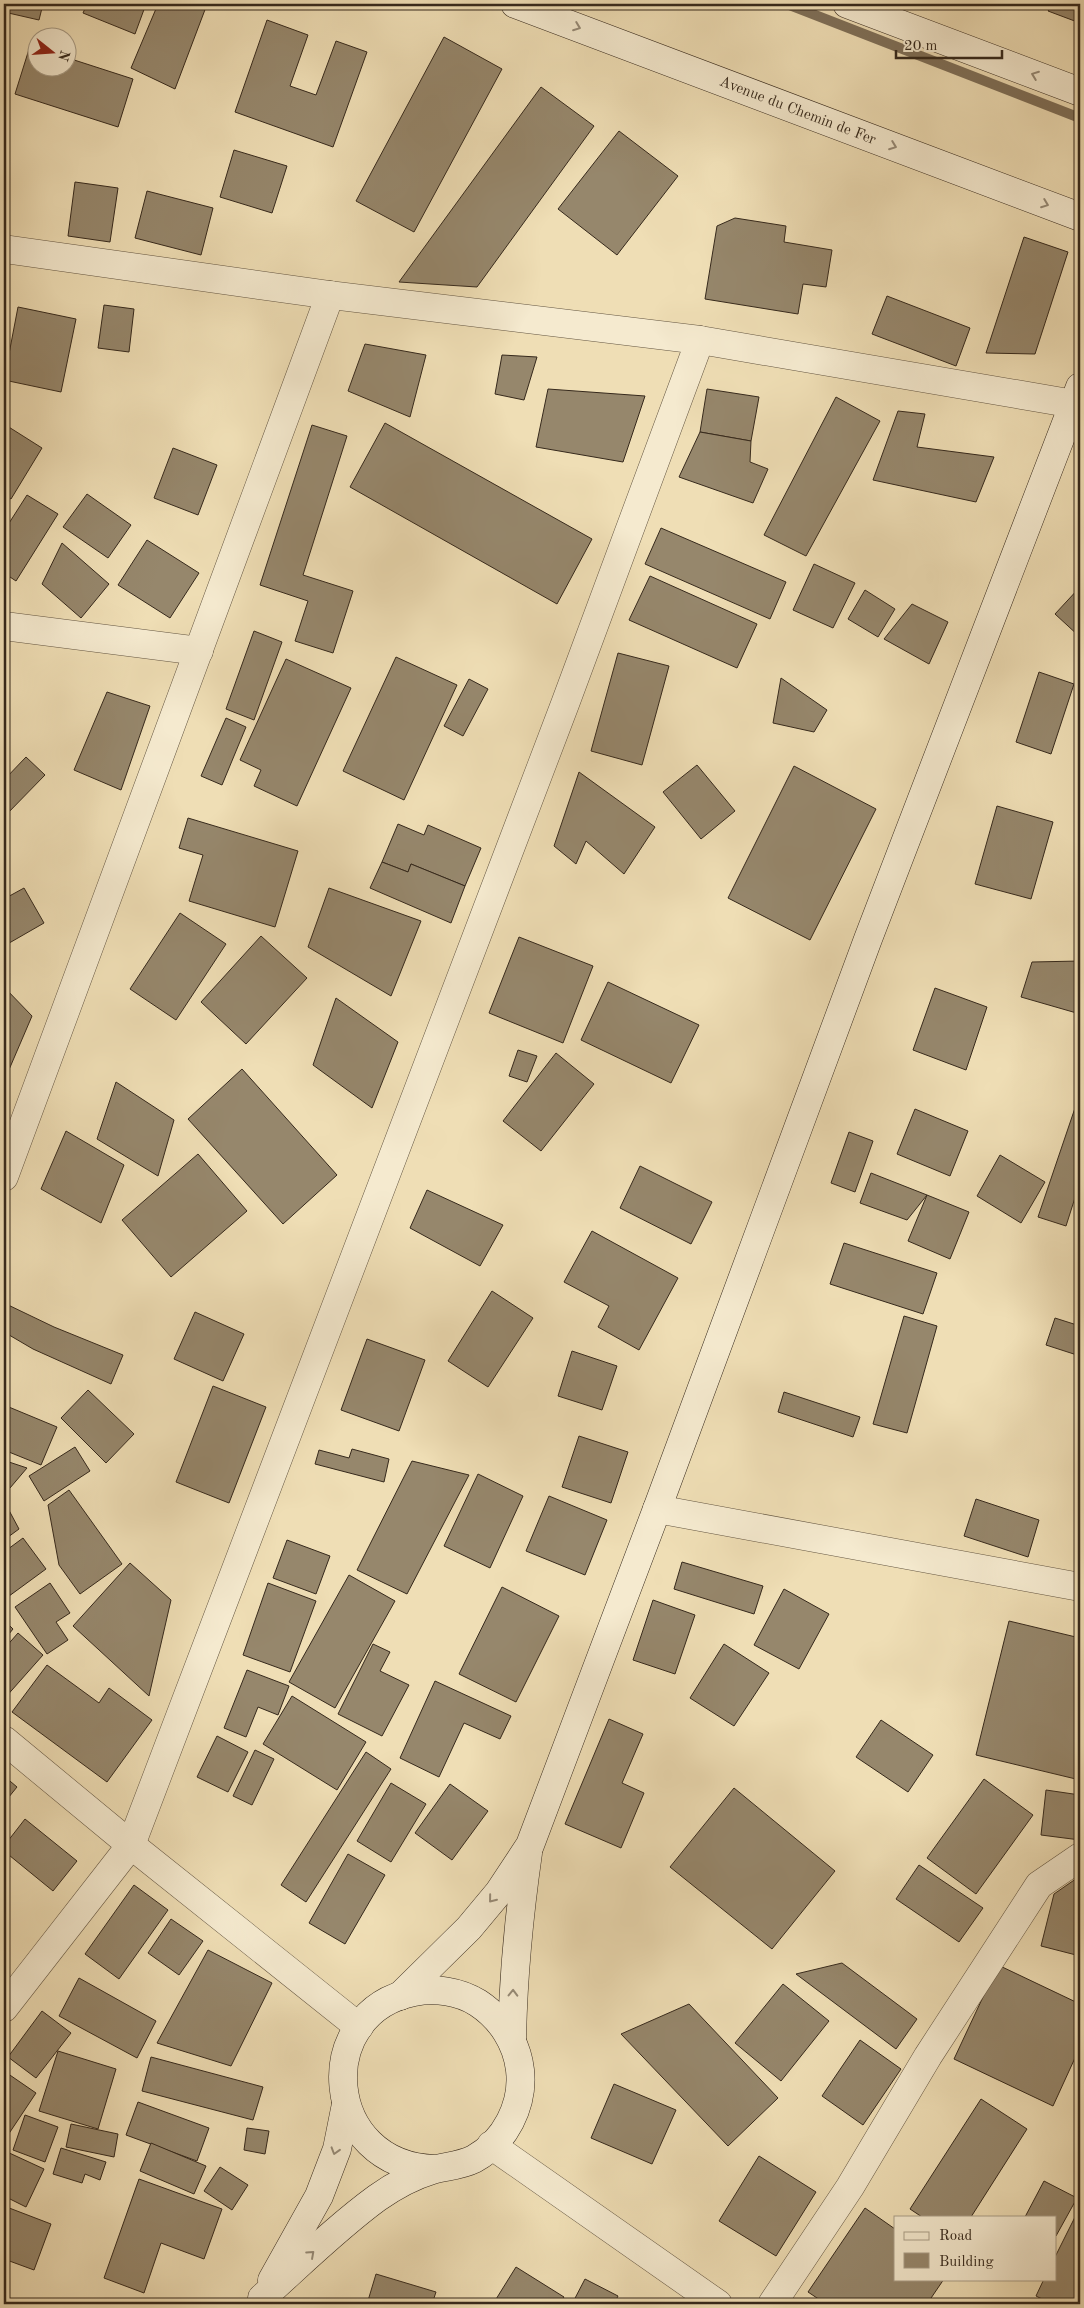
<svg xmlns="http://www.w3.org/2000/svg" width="1084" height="2308" font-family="'Old Standard TT',serif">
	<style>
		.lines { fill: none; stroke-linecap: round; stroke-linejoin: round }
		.stream { stroke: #7f7059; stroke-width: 10 }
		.building { fill: #96876c; stroke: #36291c }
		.minor-casing { stroke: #645642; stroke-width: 29 }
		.tertiary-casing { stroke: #645642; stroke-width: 29 }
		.secondary-casing { stroke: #36291c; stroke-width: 29 }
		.minor { stroke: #f5eacf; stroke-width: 28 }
		.tertiary { stroke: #f5eacf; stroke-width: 28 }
		.secondary { stroke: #f5eacf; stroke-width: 28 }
		.oneway { stroke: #968a76 }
		.labels { text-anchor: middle; stroke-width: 4; stroke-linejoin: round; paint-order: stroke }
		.street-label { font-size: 15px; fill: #36291c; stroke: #f5eacf }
	</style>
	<rect width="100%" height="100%" fill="#efdeb5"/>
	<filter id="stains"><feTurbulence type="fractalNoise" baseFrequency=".004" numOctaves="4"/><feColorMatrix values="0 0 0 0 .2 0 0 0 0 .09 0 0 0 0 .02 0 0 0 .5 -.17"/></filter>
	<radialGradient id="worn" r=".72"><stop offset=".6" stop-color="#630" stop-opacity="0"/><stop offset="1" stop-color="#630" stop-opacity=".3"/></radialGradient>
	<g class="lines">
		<path class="stream" d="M 787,4 L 1080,118"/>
	</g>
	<g class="building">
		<path d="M 4,4 L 43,4 L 39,20 L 4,12 Z"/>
		<path d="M 87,4 L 146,4 L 135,34 L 83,13 Z"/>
		<path d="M 158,4 L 197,4 L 206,7 L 175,89 L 131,68 Z"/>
		<path d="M 1053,4 L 1080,4 L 1080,23 L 1048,11 Z"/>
		<path d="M 267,20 L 308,35 L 290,86 L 316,95 L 336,41 L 367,52 L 333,147 L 235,112 Z"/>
		<path d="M 444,37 L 502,69 L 414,232 L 356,201 Z"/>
		<path d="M 30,46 L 38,48 L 38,68 L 68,68 L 68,58 L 133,79 L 118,127 L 15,94 Z"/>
		<path d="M 541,87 L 594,126 L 477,287 L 399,282 Z"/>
		<path d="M 619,131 L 678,176 L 617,255 L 558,209 Z"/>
		<path d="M 234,150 L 287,166 L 272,213 L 220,197 Z"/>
		<path d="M 75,182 L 118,188 L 110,242 L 68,236 Z"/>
		<path d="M 147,191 L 213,208 L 201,255 L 135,238 Z"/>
		<path d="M 735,218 L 786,226 L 784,242 L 832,250 L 826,287 L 803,284 L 798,314 L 705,299 L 717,226 Z"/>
		<path d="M 1024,237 L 1068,252 L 1035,354 L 986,353 Z"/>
		<path d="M 887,296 L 970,328 L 956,366 L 872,334 Z"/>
		<path d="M 104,305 L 134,309 L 129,352 L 98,348 Z"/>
		<path d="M 18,307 L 76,319 L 61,392 L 4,380 Z"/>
		<path d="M 365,344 L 426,355 L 410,417 L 348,391 Z"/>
		<path d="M 502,355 L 537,357 L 524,400 L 495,394 Z"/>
		<path d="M 548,389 L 645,396 L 623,462 L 536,447 Z"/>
		<path d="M 707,389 L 759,397 L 751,441 L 700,432 Z"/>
		<path d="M 836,397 L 880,421 L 806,556 L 764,535 Z"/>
		<path d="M 898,411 L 925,414 L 917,447 L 994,457 L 976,502 L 873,480 Z"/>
		<path d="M 385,423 L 592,539 L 557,604 L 350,487 Z"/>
		<path d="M 4,424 L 42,448 L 11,499 L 4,495 Z"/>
		<path d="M 312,425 L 347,436 L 303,575 L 353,591 L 333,653 L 295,641 L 308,601 L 260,585 Z"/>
		<path d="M 700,432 L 751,441 L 750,462 L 768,469 L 753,503 L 679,477 Z"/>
		<path d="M 173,448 L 217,465 L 198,515 L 154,498 Z"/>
		<path d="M 87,494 L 131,525 L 108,558 L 63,527 Z"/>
		<path d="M 27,495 L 58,514 L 16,581 L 4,573 L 4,531 Z"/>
		<path d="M 661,528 L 786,582 L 770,619 L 645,564 Z"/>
		<path d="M 147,540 L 199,573 L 170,618 L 118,585 Z"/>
		<path d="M 62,543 L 109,584 L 81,618 L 42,584 Z"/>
		<path d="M 814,564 L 855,583 L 833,628 L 793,610 Z"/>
		<path d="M 650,576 L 757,624 L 737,668 L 629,620 Z"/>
		<path d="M 1080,587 L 1080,637 L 1055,614 Z"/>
		<path d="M 865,590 L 895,609 L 878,637 L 848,619 Z"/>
		<path d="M 912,604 L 948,622 L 929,664 L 884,639 Z"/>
		<path d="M 254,631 L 282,642 L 254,720 L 226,709 Z"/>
		<path d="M 618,653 L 669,666 L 642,765 L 591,751 Z"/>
		<path d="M 396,657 L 457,685 L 404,800 L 343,771 Z"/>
		<path d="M 286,659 L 351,688 L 297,806 L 254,786 L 261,770 L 240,760 Z"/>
		<path d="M 1039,672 L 1074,684 L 1051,754 L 1016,742 Z"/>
		<path d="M 781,678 L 827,710 L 814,732 L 773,723 Z"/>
		<path d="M 469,679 L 488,689 L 463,736 L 444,726 Z"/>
		<path d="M 107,692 L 150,706 L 121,790 L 74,770 Z"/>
		<path d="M 226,718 L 246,727 L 222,785 L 201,776 Z"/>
		<path d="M 26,757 L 45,775 L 4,817 L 4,780 Z"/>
		<path d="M 697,765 L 735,811 L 701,839 L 663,792 Z"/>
		<path d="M 794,766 L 876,809 L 810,940 L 728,898 Z"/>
		<path d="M 579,772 L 655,827 L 624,874 L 586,841 L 576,864 L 554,846 Z"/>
		<path d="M 997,806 L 1053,822 L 1031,899 L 975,884 Z"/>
		<path d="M 188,818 L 298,851 L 275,927 L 189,901 L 203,855 L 179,848 Z"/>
		<path d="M 398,824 L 424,835 L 428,825 L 481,848 L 465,886 L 411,864 L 408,872 L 382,862 Z"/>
		<path d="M 382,862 L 408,872 L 411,864 L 465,886 L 451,923 L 370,888 Z"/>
		<path d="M 24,888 L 44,923 L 4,946 L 4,899 Z"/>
		<path d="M 329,888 L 421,921 L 391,996 L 308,947 Z"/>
		<path d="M 180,913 L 226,944 L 176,1020 L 130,989 Z"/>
		<path d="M 261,936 L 307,978 L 246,1044 L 201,1002 Z"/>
		<path d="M 519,937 L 593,966 L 563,1043 L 489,1013 Z"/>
		<path d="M 1080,961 L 1080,1014 L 1021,997 L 1032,962 Z"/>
		<path d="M 608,982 L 699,1025 L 671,1083 L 581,1040 Z"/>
		<path d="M 4,987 L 32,1016 L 5,1079 L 4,1078 Z"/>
		<path d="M 935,988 L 987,1007 L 966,1070 L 913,1050 Z"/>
		<path d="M 336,998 L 398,1042 L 372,1108 L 313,1065 Z"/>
		<path d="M 518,1050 L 537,1056 L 527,1082 L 509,1076 Z"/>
		<path d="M 556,1053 L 594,1084 L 541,1151 L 503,1121 Z"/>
		<path d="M 242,1069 L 337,1175 L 283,1224 L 188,1119 Z"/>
		<path d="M 116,1082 L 174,1120 L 158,1176 L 97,1139 Z"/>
		<path d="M 1075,1108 L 1080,1110 L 1080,1182 L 1066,1226 L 1038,1217 Z"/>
		<path d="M 915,1109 L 968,1131 L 950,1176 L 897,1154 Z"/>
		<path d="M 66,1131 L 124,1165 L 101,1223 L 41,1189 Z"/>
		<path d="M 849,1132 L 873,1141 L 855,1192 L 831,1183 Z"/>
		<path d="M 198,1154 L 247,1211 L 171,1277 L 122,1220 Z"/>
		<path d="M 1000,1155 L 1045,1182 L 1021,1223 L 977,1196 Z"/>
		<path d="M 640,1166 L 712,1202 L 691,1244 L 620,1208 Z"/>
		<path d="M 871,1173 L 927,1195 L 907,1220 L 860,1203 Z"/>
		<path d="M 427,1190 L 503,1225 L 480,1266 L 410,1228 Z"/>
		<path d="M 927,1195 L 969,1212 L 950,1259 L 908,1241 Z"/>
		<path d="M 592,1231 L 678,1278 L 639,1350 L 598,1327 L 609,1306 L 564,1282 Z"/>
		<path d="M 844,1243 L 937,1273 L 923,1314 L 830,1284 Z"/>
		<path d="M 492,1291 L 533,1318 L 488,1387 L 448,1361 Z"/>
		<path d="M 4,1303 L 54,1327 L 123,1355 L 111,1384 L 33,1349 L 4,1332 Z"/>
		<path d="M 195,1312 L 244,1334 L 223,1381 L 174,1359 Z"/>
		<path d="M 904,1316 L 937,1326 L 907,1433 L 873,1424 Z"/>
		<path d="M 1055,1318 L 1080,1326 L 1080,1356 L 1046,1345 Z"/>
		<path d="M 367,1339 L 425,1360 L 399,1431 L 341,1410 Z"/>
		<path d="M 572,1351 L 617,1366 L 602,1410 L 558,1396 Z"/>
		<path d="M 213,1386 L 266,1407 L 229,1503 L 176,1482 Z"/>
		<path d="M 88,1390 L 134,1434 L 106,1463 L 61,1418 Z"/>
		<path d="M 784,1392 L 860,1417 L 853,1437 L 778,1412 Z"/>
		<path d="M 4,1405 L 57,1427 L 41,1465 L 4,1450 Z"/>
		<path d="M 579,1436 L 628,1452 L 611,1503 L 562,1487 Z"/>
		<path d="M 75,1447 L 90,1471 L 44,1501 L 29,1476 Z"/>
		<path d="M 352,1449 L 389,1459 L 384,1482 L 315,1464 L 319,1450 L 349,1458 Z"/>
		<path d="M 6,1461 L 27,1468 L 10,1488 L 4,1483 L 4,1464 Z"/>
		<path d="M 412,1461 L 469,1475 L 407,1594 L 357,1570 Z"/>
		<path d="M 478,1474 L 523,1496 L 490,1568 L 444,1546 Z"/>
		<path d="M 69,1490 L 122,1564 L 80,1594 L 59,1565 L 48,1505 Z"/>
		<path d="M 549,1496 L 607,1520 L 585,1575 L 526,1551 Z"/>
		<path d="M 976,1499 L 1039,1520 L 1028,1557 L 964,1536 Z"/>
		<path d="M 4,1501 L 19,1529 L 4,1540 Z"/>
		<path d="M 23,1538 L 46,1569 L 5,1599 L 4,1552 Z"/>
		<path d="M 287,1540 L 330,1556 L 316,1594 L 273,1578 Z"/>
		<path d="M 682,1562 L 763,1586 L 754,1614 L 674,1589 Z"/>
		<path d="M 130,1563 L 171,1600 L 149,1696 L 73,1626 Z"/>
		<path d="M 349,1575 L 395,1601 L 335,1708 L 289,1682 Z"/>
		<path d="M 50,1583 L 70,1613 L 56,1622 L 68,1640 L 47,1654 L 15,1607 Z"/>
		<path d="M 268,1583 L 316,1601 L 290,1672 L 243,1655 Z"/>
		<path d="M 502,1587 L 559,1616 L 516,1702 L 459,1674 Z"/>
		<path d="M 784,1589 L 829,1614 L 799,1669 L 754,1645 Z"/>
		<path d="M 653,1600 L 695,1615 L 675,1674 L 633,1660 Z"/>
		<path d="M 4,1620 L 13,1629 L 4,1640 Z"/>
		<path d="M 1009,1621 L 1080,1638 L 1080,1780 L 976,1755 Z"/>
		<path d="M 18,1633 L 43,1655 L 4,1699 L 4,1649 Z"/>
		<path d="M 373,1644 L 390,1652 L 380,1671 L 409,1685 L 382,1736 L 338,1714 Z"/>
		<path d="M 724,1644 L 769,1673 L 734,1726 L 690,1698 Z"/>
		<path d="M 47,1665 L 99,1703 L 109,1688 L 152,1720 L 107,1782 L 12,1712 Z"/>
		<path d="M 247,1670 L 289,1686 L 278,1715 L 258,1707 L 246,1737 L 224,1728 Z"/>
		<path d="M 435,1681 L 511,1716 L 500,1739 L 464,1723 L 439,1777 L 400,1758 Z"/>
		<path d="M 292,1696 L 366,1742 L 337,1790 L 263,1744 Z"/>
		<path d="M 609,1719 L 643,1734 L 622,1783 L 644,1793 L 621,1848 L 565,1824 Z"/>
		<path d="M 881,1720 L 933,1755 L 908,1792 L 856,1757 Z"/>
		<path d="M 217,1736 L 248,1752 L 228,1792 L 197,1777 Z"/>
		<path d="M 255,1750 L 274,1759 L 252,1805 L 233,1796 Z"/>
		<path d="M 366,1752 L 391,1769 L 306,1902 L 281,1885 Z"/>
		<path d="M 4,1776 L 17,1787 L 4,1803 Z"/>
		<path d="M 984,1779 L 1033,1815 L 976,1894 L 927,1858 Z"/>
		<path d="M 391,1783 L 426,1804 L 391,1862 L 357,1841 Z"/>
		<path d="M 450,1784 L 488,1811 L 452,1860 L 415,1833 Z"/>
		<path d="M 734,1788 L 835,1871 L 772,1949 L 670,1867 Z"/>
		<path d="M 1046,1790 L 1080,1795 L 1080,1840 L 1041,1835 Z"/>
		<path d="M 25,1819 L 77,1861 L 53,1891 L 4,1851 L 4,1846 Z"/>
		<path d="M 348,1854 L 385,1875 L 345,1944 L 309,1923 Z"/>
		<path d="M 919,1865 L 983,1908 L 959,1942 L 896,1899 Z"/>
		<path d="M 1080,1876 L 1080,1956 L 1041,1946 L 1054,1894 Z"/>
		<path d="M 134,1885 L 168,1910 L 119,1979 L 85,1954 Z"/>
		<path d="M 171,1919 L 203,1941 L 179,1975 L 148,1953 Z"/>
		<path d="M 208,1950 L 272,1983 L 231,2066 L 157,2043 Z"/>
		<path d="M 842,1963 L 917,2019 L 896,2049 L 796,1974 Z"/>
		<path d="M 998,1965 L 1080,2004 L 1080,2047 L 1053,2106 L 954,2059 Z"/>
		<path d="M 79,1978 L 156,2021 L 137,2058 L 59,2016 Z"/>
		<path d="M 783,1984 L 829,2021 L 781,2081 L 735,2043 Z"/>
		<path d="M 689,2004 L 778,2098 L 728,2146 L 621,2034 Z"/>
		<path d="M 42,2011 L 71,2033 L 36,2078 L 8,2057 Z"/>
		<path d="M 860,2040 L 901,2069 L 863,2125 L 822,2096 Z"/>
		<path d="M 58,2051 L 116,2069 L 98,2129 L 39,2111 Z"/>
		<path d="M 151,2057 L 263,2087 L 253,2120 L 142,2091 Z"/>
		<path d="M 4,2071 L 36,2093 L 4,2141 Z"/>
		<path d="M 614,2084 L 676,2110 L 652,2164 L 591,2138 Z"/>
		<path d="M 981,2099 L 1027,2129 L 971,2217 L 922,2217 L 910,2209 Z"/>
		<path d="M 138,2102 L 209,2128 L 197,2161 L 126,2135 Z"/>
		<path d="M 25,2115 L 58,2127 L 45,2162 L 13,2150 Z"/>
		<path d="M 71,2124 L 118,2134 L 114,2157 L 66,2147 Z"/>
		<path d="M 247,2128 L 269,2131 L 265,2154 L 244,2150 Z"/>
		<path d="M 151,2143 L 206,2166 L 194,2194 L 140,2171 Z"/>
		<path d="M 61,2148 L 106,2162 L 100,2180 L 85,2174 L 82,2183 L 53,2174 Z"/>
		<path d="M 5,2151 L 44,2169 L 26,2207 L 4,2196 Z"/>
		<path d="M 759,2156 L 816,2192 L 776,2256 L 719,2221 Z"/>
		<path d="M 220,2167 L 248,2185 L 232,2210 L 204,2191 Z"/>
		<path d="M 139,2179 L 222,2209 L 204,2259 L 161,2243 L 144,2293 L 104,2278 Z"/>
		<path d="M 1044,2181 L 1077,2198 L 1056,2236 L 1055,2217 L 1025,2217 Z"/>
		<path d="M 4,2206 L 51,2224 L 34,2270 L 4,2259 Z"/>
		<path d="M 1080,2207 L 1080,2304 L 1052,2304 L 1036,2296 L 1044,2279 L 1055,2279 L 1055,2257 Z"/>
		<path d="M 865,2208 L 895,2229 L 895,2279 L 944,2279 L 927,2304 L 826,2304 L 808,2292 Z"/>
		<path d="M 516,2267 L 564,2297 L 559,2304 L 493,2304 Z"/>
		<path d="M 376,2274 L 436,2292 L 432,2304 L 367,2304 Z"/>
		<path d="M 585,2279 L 618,2296 L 614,2304 L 572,2304 Z"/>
	</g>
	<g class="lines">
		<g class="minor-casing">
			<g id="minor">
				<path d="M 4,249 L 330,295 L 700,340 L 1080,405"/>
				<path d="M 4,626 L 199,651"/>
				<path d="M 4,1177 L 330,295"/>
				<path d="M 657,1509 L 1080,1587"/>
				<path d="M 4,1740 L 131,1845 L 359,2027"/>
				<path d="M 4,2008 L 131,1845 L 565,704 L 700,340"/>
				<path d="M 772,2304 L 850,2187 L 928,2056 L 1039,1885 L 1080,1857"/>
			</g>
		</g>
		<g class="tertiary-casing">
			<path id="tertiary" d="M 491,2145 L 718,2304"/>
		</g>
		<g class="secondary-casing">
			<g id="secondary">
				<path d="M 515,4 L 1080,217"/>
				<path d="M 847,4 L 1080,92"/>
				<path d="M 400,1996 L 469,1928 L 499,1892 L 530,1845 L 657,1509 L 868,939 L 1080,387"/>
				<path d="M 512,2041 C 513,1978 519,1916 528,1853"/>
				<path d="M 272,2280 L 319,2196 L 337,2149 L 346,2104"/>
				<path d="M 262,2298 C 299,2265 336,2228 377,2198 C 394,2186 412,2176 432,2170 C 446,2166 460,2166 474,2159 C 505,2142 524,2105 520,2070 C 517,2043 501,2018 478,2003 C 459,1991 435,1988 414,1992 C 311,2012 322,2166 435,2169"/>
			</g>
		</g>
		<use href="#minor" class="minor"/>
		<use href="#tertiary" class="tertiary"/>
		<use href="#secondary" class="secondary"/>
	</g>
	<defs><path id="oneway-chevron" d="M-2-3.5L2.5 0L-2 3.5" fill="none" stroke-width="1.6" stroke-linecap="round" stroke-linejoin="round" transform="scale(1.25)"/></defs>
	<g class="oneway">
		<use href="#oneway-chevron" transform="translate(577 27) rotate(21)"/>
		<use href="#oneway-chevron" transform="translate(1035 75) rotate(-159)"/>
		<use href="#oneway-chevron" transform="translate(893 146) rotate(21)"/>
		<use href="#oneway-chevron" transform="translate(1045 204) rotate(21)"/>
		<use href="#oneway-chevron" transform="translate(492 1899) rotate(129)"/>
		<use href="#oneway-chevron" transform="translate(513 1993) rotate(-89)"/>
		<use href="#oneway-chevron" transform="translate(335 2151) rotate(107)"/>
		<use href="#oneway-chevron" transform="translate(311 2254) rotate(-42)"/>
	</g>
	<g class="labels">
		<g class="street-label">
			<text transform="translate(798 110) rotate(21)" y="5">Avenue du Chemin de Fer</text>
		</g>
	</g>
	<rect width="1084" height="2308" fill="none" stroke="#efdeb5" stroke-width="20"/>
	<rect x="5" y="5" width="1074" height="2298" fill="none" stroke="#36291c" stroke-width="2.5"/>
	<rect x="10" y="10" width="1064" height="2288" fill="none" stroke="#36291c"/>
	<rect x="894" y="2216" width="162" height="65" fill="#f5eacf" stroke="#a99d87"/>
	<rect x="904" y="2232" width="25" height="8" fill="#f5eacf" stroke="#a99d87"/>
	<text x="939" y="2240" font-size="15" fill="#36291c">Road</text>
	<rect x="904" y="2253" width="25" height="15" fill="#96876c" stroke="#a99d87"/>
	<text x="939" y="2266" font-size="15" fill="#36291c">Building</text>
	<g transform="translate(52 52) rotate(107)"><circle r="24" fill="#f5eacf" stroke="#a99d87"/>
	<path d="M0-4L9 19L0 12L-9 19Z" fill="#8f2418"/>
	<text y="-8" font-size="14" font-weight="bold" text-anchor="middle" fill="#36291c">N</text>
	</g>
	<path d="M896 50v8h106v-8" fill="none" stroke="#36291c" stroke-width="2.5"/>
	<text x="904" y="50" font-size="15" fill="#36291c" stroke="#f5eacf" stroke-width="4" paint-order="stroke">20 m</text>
	<rect width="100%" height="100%" filter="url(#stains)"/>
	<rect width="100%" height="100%" fill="url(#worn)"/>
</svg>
